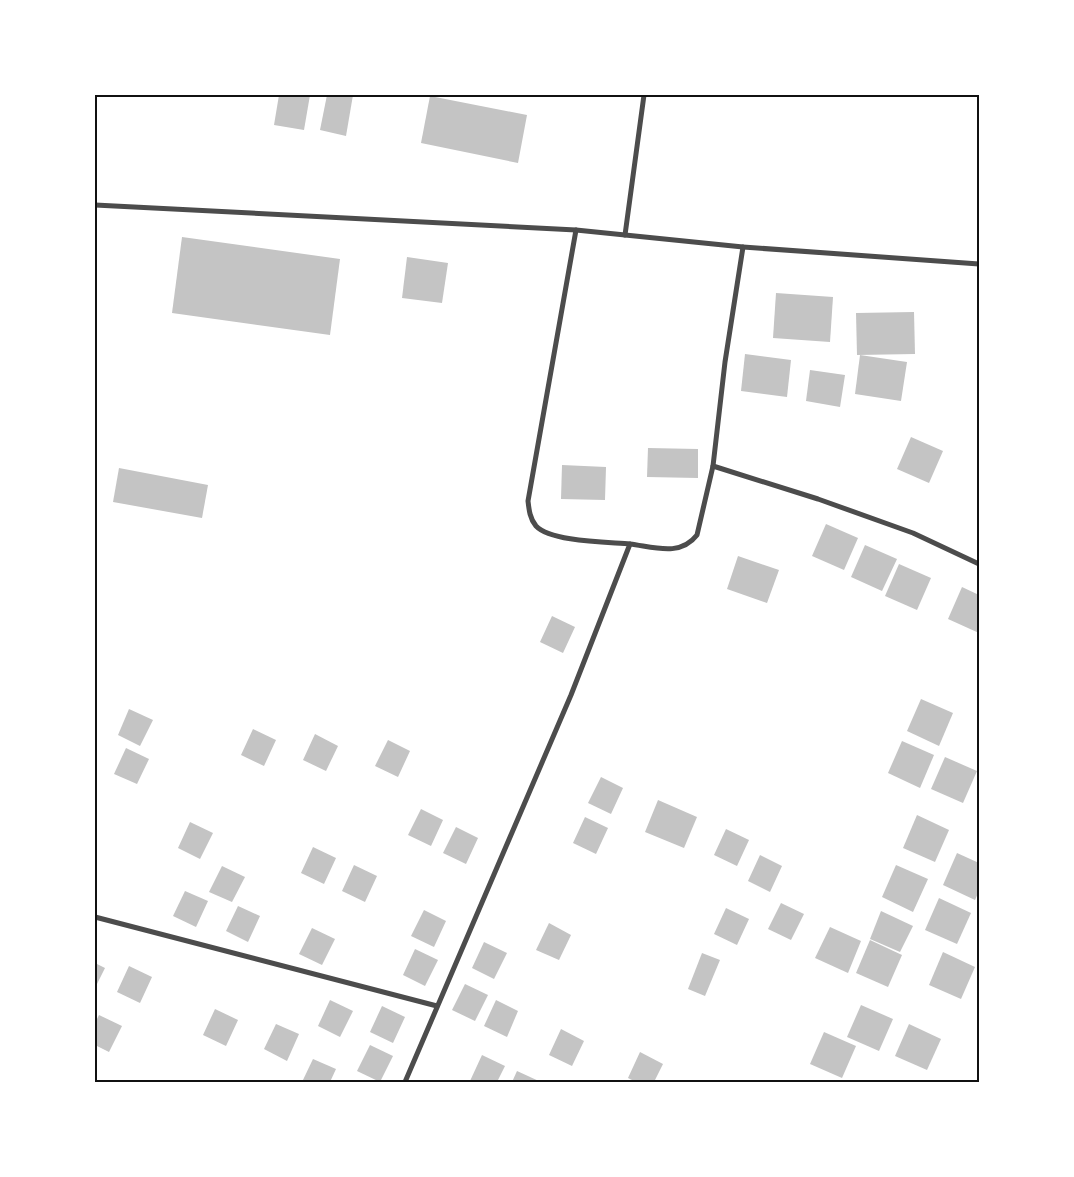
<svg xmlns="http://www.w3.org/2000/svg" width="1074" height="1177" font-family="'PT Serif',serif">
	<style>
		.building { fill: #c4c4c4 }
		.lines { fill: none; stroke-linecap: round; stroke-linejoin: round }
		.minor { stroke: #4c4c4c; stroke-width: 5 }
		.neatline { fill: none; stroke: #111; stroke-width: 2 }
	</style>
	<rect width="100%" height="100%" fill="#fff"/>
	<g class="building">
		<path d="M 279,95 L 310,95 L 304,130 L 274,125 Z"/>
		<path d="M 327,95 L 353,95 L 346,136 L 320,130 Z"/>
		<path d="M 430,96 L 527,115 L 518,163 L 421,143 Z"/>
		<path d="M 182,237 L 340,259 L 330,335 L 172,313 Z"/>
		<path d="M 407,257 L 448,263 L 442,303 L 402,298 Z"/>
		<path d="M 776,293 L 833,297 L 830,342 L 773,338 Z"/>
		<path d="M 914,312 L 915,354 L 857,355 L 856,313 Z"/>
		<path d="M 745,354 L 791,360 L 787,397 L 741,391 Z"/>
		<path d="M 860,355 L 907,362 L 901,401 L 855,394 Z"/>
		<path d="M 810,370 L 845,375 L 840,407 L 806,401 Z"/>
		<path d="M 911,437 L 943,451 L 929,483 L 897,469 Z"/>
		<path d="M 648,448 L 698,449 L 698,478 L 647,477 Z"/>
		<path d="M 562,465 L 606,467 L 605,500 L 561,499 Z"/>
		<path d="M 119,468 L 208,485 L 202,518 L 113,502 Z"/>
		<path d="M 826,524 L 858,538 L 844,570 L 812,556 Z"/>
		<path d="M 865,545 L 897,559 L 882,591 L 851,577 Z"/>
		<path d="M 738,556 L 779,570 L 767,603 L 727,589 Z"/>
		<path d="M 899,564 L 931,578 L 917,610 L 885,596 Z"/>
		<path d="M 962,587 L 979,595 L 979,633 L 948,619 Z"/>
		<path d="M 552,616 L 575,627 L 563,653 L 540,642 Z"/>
		<path d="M 921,699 L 953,713 L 939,746 L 907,731 Z"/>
		<path d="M 129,709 L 153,720 L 140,746 L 118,735 Z"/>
		<path d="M 253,729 L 276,740 L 264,766 L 241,755 Z"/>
		<path d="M 315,734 L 338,746 L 326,771 L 303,760 Z"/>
		<path d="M 388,740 L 410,751 L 398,777 L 375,766 Z"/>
		<path d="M 902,741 L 934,755 L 920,788 L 888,773 Z"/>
		<path d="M 126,748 L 149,759 L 137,784 L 114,774 Z"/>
		<path d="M 945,757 L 977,771 L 963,803 L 931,789 Z"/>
		<path d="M 601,777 L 623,788 L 611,814 L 588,803 Z"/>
		<path d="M 658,800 L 697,817 L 684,848 L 645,832 Z"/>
		<path d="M 421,809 L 443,820 L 431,846 L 408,835 Z"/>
		<path d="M 917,815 L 949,830 L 935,862 L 903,848 Z"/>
		<path d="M 585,817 L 608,828 L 596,854 L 573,843 Z"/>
		<path d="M 190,822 L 213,833 L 200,859 L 178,848 Z"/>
		<path d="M 456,827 L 478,838 L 466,864 L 443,853 Z"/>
		<path d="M 726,829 L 749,840 L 737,866 L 714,855 Z"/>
		<path d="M 313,847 L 336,858 L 324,884 L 301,873 Z"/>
		<path d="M 957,853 L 979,863 L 979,891 L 975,900 L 943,885 Z"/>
		<path d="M 760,855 L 782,866 L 770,892 L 748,881 Z"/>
		<path d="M 354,865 L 377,876 L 365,902 L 342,891 Z"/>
		<path d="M 896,865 L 928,879 L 913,912 L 882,897 Z"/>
		<path d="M 222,866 L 245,877 L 232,902 L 209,892 Z"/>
		<path d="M 185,891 L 208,901 L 196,927 L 173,916 Z"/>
		<path d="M 939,898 L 971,913 L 957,944 L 925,930 Z"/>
		<path d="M 781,903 L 804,914 L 791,940 L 768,929 Z"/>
		<path d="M 238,906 L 260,916 L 248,942 L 226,931 Z"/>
		<path d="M 726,908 L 749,919 L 737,945 L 714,934 Z"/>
		<path d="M 424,910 L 446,921 L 434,947 L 411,936 Z"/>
		<path d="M 881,911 L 913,926 L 900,952 L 870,939 Z"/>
		<path d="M 549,923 L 571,935 L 559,960 L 536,950 Z"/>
		<path d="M 830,927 L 861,941 L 848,973 L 815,958 Z"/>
		<path d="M 312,928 L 335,939 L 322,965 L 299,954 Z"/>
		<path d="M 870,940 L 902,955 L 888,987 L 856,973 Z"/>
		<path d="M 484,942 L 507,953 L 494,979 L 472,968 Z"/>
		<path d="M 415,949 L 438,960 L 425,986 L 403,975 Z"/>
		<path d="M 943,952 L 975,967 L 961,999 L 929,985 Z"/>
		<path d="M 702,953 L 720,960 L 705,996 L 688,989 Z"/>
		<path d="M 95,963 L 105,968 L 95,988 Z"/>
		<path d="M 129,966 L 152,977 L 140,1003 L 117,992 Z"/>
		<path d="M 465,984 L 488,995 L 475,1021 L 452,1010 Z"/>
		<path d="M 330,1000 L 353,1011 L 340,1037 L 318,1026 Z"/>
		<path d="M 496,1000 L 518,1011 L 507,1037 L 484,1026 Z"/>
		<path d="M 861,1005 L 893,1019 L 879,1051 L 847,1037 Z"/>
		<path d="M 382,1006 L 405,1017 L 393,1043 L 370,1032 Z"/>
		<path d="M 215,1009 L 238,1020 L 226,1046 L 203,1035 Z"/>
		<path d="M 99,1015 L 122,1026 L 109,1052 L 95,1045 L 95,1023 Z"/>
		<path d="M 276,1024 L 299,1034 L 287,1061 L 264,1049 Z"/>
		<path d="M 909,1024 L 941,1039 L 927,1070 L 895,1056 Z"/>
		<path d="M 561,1029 L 584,1041 L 572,1066 L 549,1055 Z"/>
		<path d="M 824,1032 L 856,1046 L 842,1078 L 810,1064 Z"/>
		<path d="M 370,1045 L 393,1056 L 380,1082 L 357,1071 Z"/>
		<path d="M 640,1052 L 663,1064 L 654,1082 L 636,1082 L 628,1078 Z"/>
		<path d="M 482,1055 L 505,1066 L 497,1082 L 473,1082 L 470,1081 Z"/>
		<path d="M 313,1059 L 336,1069 L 330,1082 L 302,1082 Z"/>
		<path d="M 517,1071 L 541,1082 L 512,1082 Z"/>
	</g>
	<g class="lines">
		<g class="minor">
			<path d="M 95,205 L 576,230 L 743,247 L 725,362 L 713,466 L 697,535 C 680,557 654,547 630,544"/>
			<path d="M 625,235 L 644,95"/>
			<path d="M 743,247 L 979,264"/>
			<path d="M 713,466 L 818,499 L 913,533 L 979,564"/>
			<path d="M 95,917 L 437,1006"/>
			<path d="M 405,1082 L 571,695 L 630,544 C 609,542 551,542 536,526 C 530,519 529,510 528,501 L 576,230"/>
		</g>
	</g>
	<rect width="1074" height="1177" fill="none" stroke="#ffffff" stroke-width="192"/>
	<rect x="96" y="96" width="882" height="985" class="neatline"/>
</svg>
